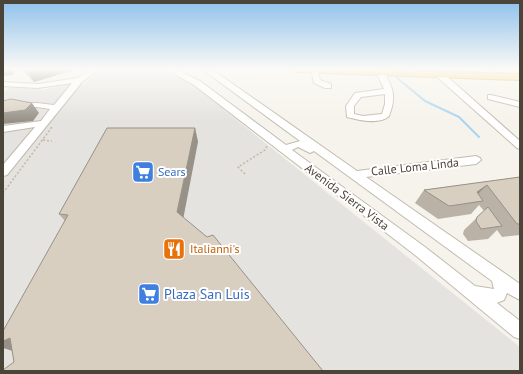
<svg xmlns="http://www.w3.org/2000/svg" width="523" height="374" font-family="'PT Sans',sans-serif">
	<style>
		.parking { fill: #e5e3e0 }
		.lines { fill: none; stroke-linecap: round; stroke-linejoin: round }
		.stream { stroke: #a9d4f2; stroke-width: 2 }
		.minor-tunnel { stroke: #d4d0c8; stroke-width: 8; stroke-dasharray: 8 4; stroke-linecap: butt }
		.minor-casing { stroke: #c2bbae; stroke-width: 2 }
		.highway-casing { stroke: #e0a43c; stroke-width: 2 }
		.path { stroke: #c4b79f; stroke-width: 1.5; stroke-dasharray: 2 2; stroke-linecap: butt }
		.minor { fill: #fff; fill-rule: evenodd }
		.highway { fill: #ffcf6e; fill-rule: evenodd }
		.wall { fill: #bab2a6 }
		.shaded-wall { fill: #979187 }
		.building { fill: #d8cfc1; stroke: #979187 }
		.labels { text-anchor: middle; stroke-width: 4; stroke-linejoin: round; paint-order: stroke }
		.street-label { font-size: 12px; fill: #4b4439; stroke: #fff }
		.shop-label { font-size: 12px; fill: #366cbe; stroke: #fff; text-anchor: start }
		.food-label { font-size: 12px; fill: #c56008; stroke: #fff; text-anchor: start }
		.near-shop-label { font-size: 14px; fill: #366cbe; stroke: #fff; text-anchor: start }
	</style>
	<rect width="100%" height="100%" fill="#f6f3ec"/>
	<path class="parking" d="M 101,69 L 159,69 L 188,81 L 520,347 L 520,371 L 3,371 L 3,93 L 10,87 L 43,90 L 67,84 L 84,84 Z"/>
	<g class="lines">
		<path class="stream" d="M 396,77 L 425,101 L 459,117 L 479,137"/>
		<path class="minor-tunnel" d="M 205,69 L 210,72"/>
		<g class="minor-casing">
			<g id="minor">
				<path d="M 91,69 L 99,69 L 82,82 L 7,175 L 3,176 L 3,165 L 35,127 L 3,132 L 3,126 L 41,121 L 50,109 L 37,107 L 3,108 L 3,104 L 37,103 L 54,105 L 72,83 L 38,88 L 3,86 L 3,82 L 38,84 L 77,78 Z"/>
				<path d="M 166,69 L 175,69 L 200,81 L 286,145 L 300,141 L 206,72 L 210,70 L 213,70 L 357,171 L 476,156 L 480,158 L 481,160 L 476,164 L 366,177 L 520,284 L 520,300 L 507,293 L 504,300 L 497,303 L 520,321 L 520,339 L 514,337 L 415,255 L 194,85 ZM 298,147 L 310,153 L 314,151 L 492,281 L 494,289 L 475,286 L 425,247 L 292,150 Z"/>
				<path d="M 311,69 L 317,69 L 320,80 L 331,84 L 331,88 L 325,88 L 314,83 Z"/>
				<path d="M 470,69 L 490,69 L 491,70 C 486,73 475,72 470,69 Z"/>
				<path d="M 377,70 L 383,70 C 393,88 397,96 389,116 C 380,125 358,120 347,117 L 346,106 L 355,93 L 384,89 L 376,72 ZM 385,94 L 385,104 L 382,114 L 363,116 L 354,114 L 354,106 L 361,97 Z"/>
				<path d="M 436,72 L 442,72 L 520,141 L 520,149 L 517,148 L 436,76 Z"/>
				<path d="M 488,95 L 491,95 L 520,102 L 520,107 L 488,99 Z"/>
			</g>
		</g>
		<g class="highway-casing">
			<path id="highway" d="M 290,69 L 372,69 L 520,74 L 520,80 L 295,72 Z"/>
		</g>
		<g class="path">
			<path d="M 43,140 L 52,141"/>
			<path d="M 245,174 L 238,167 L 265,150 L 267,146"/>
			<path d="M 3,193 L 52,127"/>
		</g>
		<use href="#minor" class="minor"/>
		<use href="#highway" class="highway"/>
	</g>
	<g class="wall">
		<path d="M 21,69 L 73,69 L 74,70 L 34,82 Z"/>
		<path d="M 195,128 L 198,142 L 14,362 L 65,221 L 59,214 Z"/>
		<path d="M 520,177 L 520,235 L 502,237 L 497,230 L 488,239 L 468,241 L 463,234 L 464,230 L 484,211 L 479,205 L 471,214 L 438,219 L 415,203 L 424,190 Z"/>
	</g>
	<g class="shaded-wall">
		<path d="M 3,69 L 15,69 L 13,75 L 3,76 Z"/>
		<path d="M 26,69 L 73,69 L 74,70 L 34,82 Z"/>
		<path d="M 32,103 L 39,113 L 33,121 L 3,124 L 3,113 Z"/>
		<path d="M 195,128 L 198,142 L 182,225 L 177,212 Z"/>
		<path d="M 487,185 L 474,198 L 477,192 Z"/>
		<path d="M 10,338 L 16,352 L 3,348 L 3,341 Z"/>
	</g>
	<g class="building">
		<path d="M 11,99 L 32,103 L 25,110 L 3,113 L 3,101 Z"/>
		<path d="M 107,128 L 195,128 L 177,212 L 207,237 L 213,235 L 323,371 L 3,371 L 3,370 L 14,362 L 10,338 L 3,341 L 3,331 L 68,215 L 59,214 Z"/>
		<path d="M 520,177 L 520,224 L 517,224 L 487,185 L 477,192 L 483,201 L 449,206 L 424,190 Z"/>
		<path d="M 488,207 L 502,226 L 481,229 L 476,221 L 477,217 Z"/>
	</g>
	<linearGradient id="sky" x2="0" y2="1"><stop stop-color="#8fc1ec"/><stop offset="0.57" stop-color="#fbfaf6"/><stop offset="1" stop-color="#fbfaf6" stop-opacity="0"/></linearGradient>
	<rect width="523" height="121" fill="url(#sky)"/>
	<defs>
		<g id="supermarket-square" transform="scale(1.15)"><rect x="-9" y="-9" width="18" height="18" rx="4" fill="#3f7fe0" stroke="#fff"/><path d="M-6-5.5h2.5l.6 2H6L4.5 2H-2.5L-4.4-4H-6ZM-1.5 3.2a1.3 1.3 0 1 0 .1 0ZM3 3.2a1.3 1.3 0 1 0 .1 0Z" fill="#fff"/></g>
		<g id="restaurant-square" transform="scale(1.15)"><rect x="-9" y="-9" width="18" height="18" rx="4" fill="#e8710a" stroke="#fff"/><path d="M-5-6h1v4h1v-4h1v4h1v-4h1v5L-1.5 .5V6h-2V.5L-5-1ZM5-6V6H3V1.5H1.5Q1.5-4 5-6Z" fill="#fff"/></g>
	</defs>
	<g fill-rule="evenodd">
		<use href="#supermarket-square" x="143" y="172"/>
		<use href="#restaurant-square" x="174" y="249"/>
		<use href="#supermarket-square" x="149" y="294"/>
	</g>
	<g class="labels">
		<g class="street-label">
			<text transform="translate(415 167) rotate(-6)" y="4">Calle Loma Linda</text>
			<text transform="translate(347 197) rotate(37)" y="4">Avenida Sierra Vista</text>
		</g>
		<g class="shop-label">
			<text x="158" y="176">Sears</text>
		</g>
		<g class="food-label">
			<text x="190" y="253">Italianni's</text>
		</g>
		<g class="near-shop-label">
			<text x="164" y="299">Plaza San Luis</text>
		</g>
	</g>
	<rect width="523" height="374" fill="none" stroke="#4b4439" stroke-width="8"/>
</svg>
